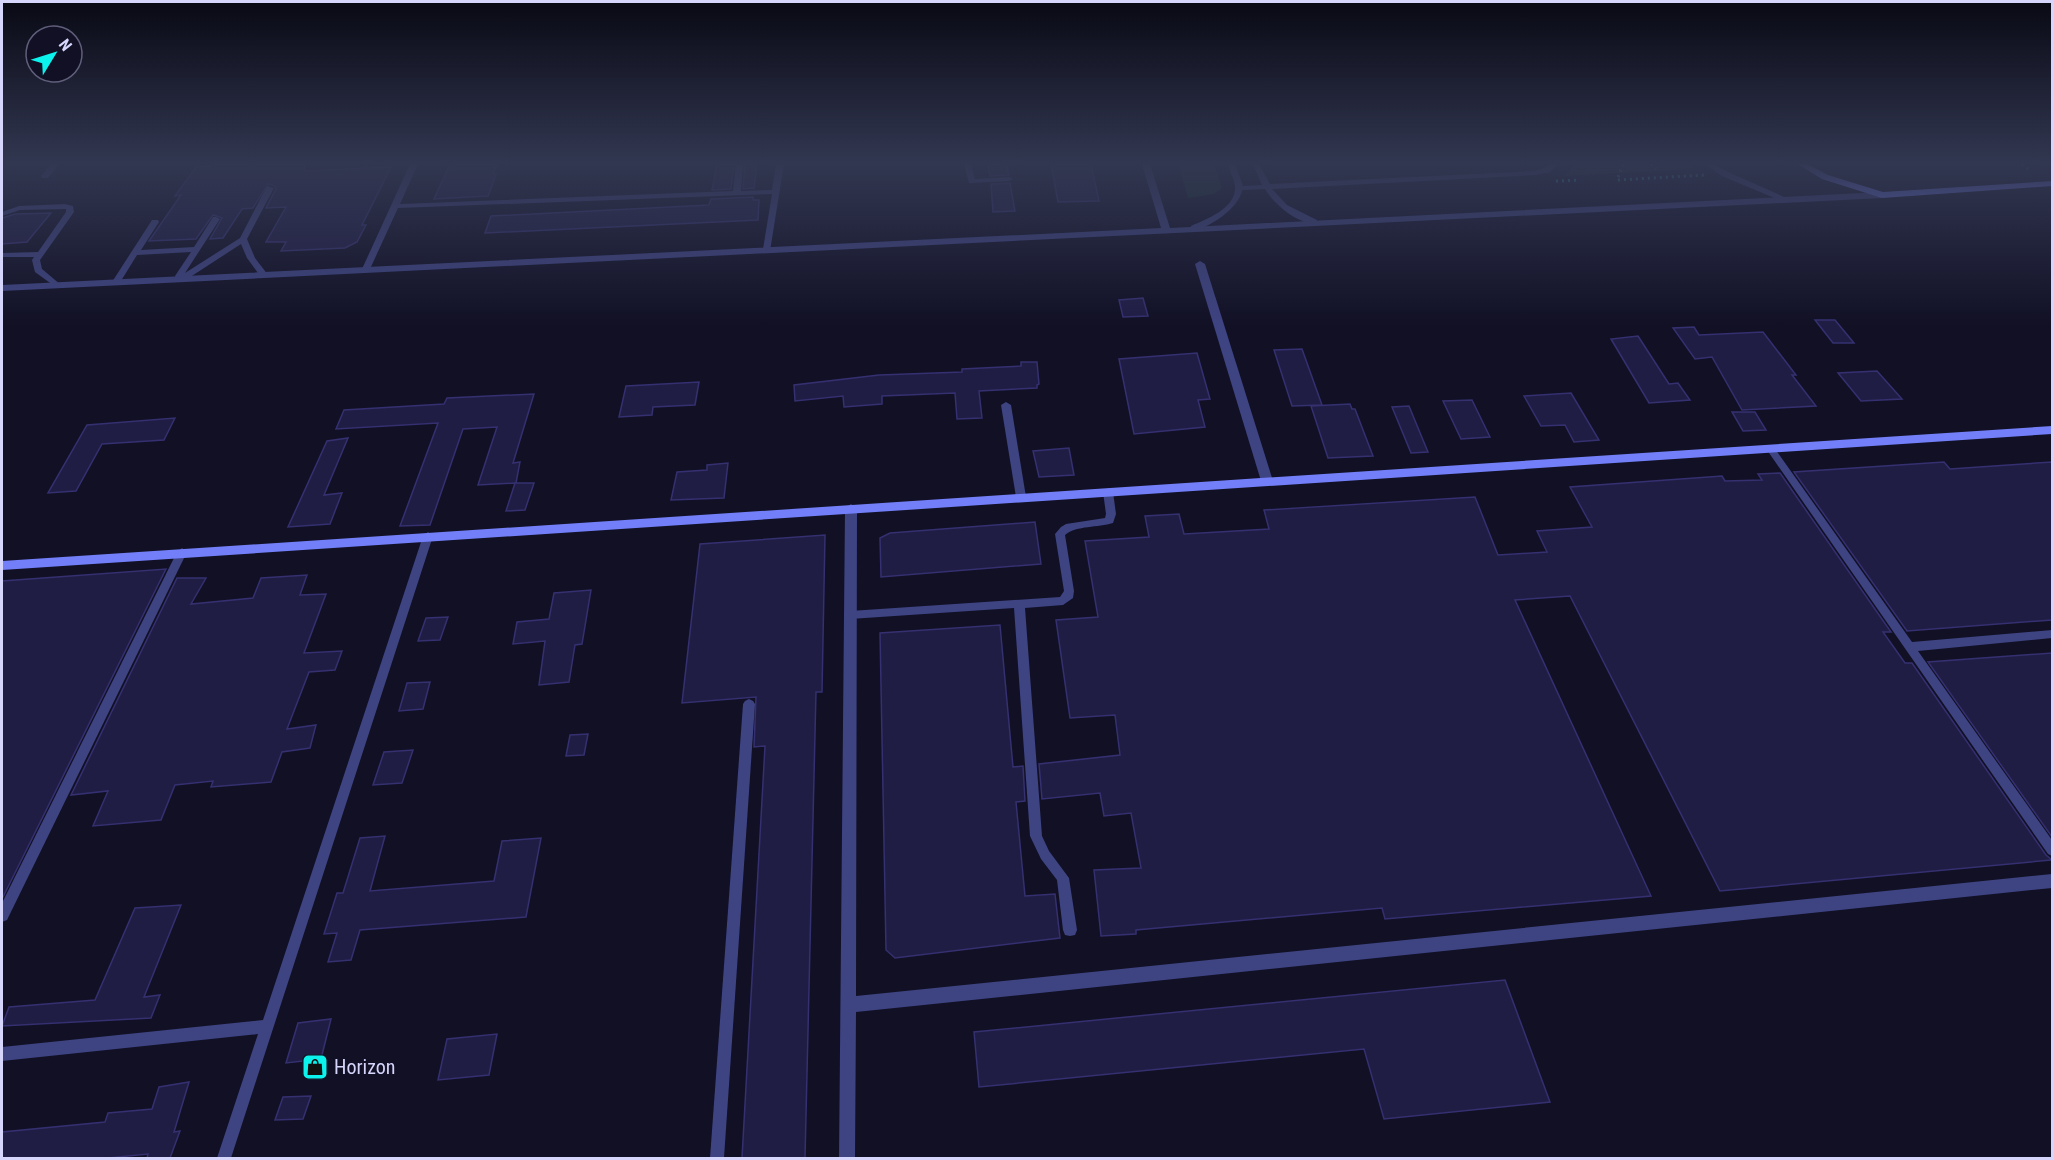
<svg xmlns="http://www.w3.org/2000/svg" width="2054" height="1160" font-family="'Roboto Condensed',sans-serif">
	<style>
		.green { fill: #132f2a }
		.building { fill: #201d45; stroke: #353070; stroke-width: 1.5 }
		.lines { fill: none; stroke-linecap: round; stroke-linejoin: round }
		.path { stroke: #35b29b; stroke-width: 3; stroke-dasharray: 2 4; stroke-linecap: butt }
		.service { fill: #3e4382; fill-rule: evenodd }
		.minor { fill: #3e4382; fill-rule: evenodd }
		.secondary { fill: #727ff8; fill-rule: evenodd }
		.labels { text-anchor: middle; stroke-width: 5; stroke-linejoin: round; paint-order: stroke }
		.near-poi-label { font-size: 20px; fill: #d6d6fd; stroke: #111025; text-anchor: start }
	</style>
	<rect width="100%" height="100%" fill="#111025"/>
	<g class="green">
		<path d="M 1178,164 L 1214,164 L 1222,188 L 1214,194 L 1188,198 Z"/>
		<path d="M 1576,164 L 1690,164 L 1695,169 L 1564,176 Z"/>
	</g>
	<g class="building">
		<path d="M 226,164 L 304,164 L 305,171 L 391,167 L 362,225 L 366,225 L 357,242 L 345,248 L 281,251 L 286,242 L 266,242 L 286,207 L 266,208 L 276,189 L 275,186 L 268,184 L 253,208 L 242,209 L 223,238 L 210,239 L 222,218 L 213,215 L 196,239 L 149,241 L 181,195 L 175,196 L 196,167 Z"/>
		<path d="M 450,164 L 497,164 L 493,174 L 496,174 L 488,196 L 434,199 Z"/>
		<path d="M 717,164 L 734,164 L 731,189 L 712,190 Z"/>
		<path d="M 745,164 L 757,164 L 754,188 L 743,189 Z"/>
		<path d="M 988,164 L 1007,164 L 1009,175 L 990,176 Z"/>
		<path d="M 1051,164 L 1091,164 L 1099,201 L 1058,202 Z"/>
		<path d="M 1010,183 L 1015,211 L 993,212 L 991,184 Z"/>
		<path d="M 753,197 L 753,200 L 759,200 L 758,220 L 485,233 L 491,216 L 709,205 L 711,199 Z"/>
		<path d="M 51,213 L 27,242 L 2,244 L 2,218 L 15,214 Z"/>
		<path d="M 1143,298 L 1148,316 L 1123,317 L 1119,300 Z"/>
		<path d="M 1815,320 L 1835,320 L 1854,343 L 1833,343 Z"/>
		<path d="M 1694,327 L 1699,335 L 1763,332 L 1796,375 L 1792,375 L 1816,406 L 1742,410 L 1712,357 L 1695,359 L 1673,328 Z"/>
		<path d="M 1638,336 L 1669,384 L 1678,383 L 1690,400 L 1649,403 L 1611,339 Z"/>
		<path d="M 1302,349 L 1322,405 L 1292,406 L 1274,350 Z"/>
		<path d="M 1197,353 L 1210,399 L 1198,400 L 1205,427 L 1134,434 L 1119,359 Z"/>
		<path d="M 1021,362 L 1037,362 L 1039,384 L 1037,385 L 1037,388 L 979,391 L 982,418 L 957,419 L 955,393 L 882,396 L 882,404 L 844,407 L 843,396 L 795,401 L 794,385 L 879,375 L 962,372 L 962,369 L 1021,366 Z"/>
		<path d="M 1877,371 L 1902,399 L 1861,401 L 1838,373 Z"/>
		<path d="M 699,382 L 695,405 L 653,407 L 652,415 L 619,417 L 626,386 Z"/>
		<path d="M 1571,393 L 1599,440 L 1574,442 L 1565,425 L 1541,426 L 1524,396 Z"/>
		<path d="M 534,394 L 513,463 L 520,462 L 516,483 L 478,485 L 497,427 L 463,429 L 430,525 L 400,526 L 438,423 L 336,429 L 344,410 L 444,404 L 447,398 Z"/>
		<path d="M 1472,400 L 1490,437 L 1461,439 L 1443,401 Z"/>
		<path d="M 1350,404 L 1352,409 L 1355,409 L 1373,456 L 1328,458 L 1311,406 Z"/>
		<path d="M 1409,406 L 1423,440 L 1428,452 L 1411,453 L 1392,407 Z"/>
		<path d="M 1732,412 L 1755,412 L 1766,430 L 1743,431 Z"/>
		<path d="M 175,418 L 164,440 L 102,444 L 76,491 L 48,493 L 87,425 Z"/>
		<path d="M 348,438 L 324,495 L 342,493 L 330,524 L 288,527 L 327,441 Z"/>
		<path d="M 1069,448 L 1074,475 L 1039,477 L 1033,451 Z"/>
		<path d="M 1944,462 L 1950,469 L 2052,462 L 2052,620 L 1907,631 L 1794,472 Z"/>
		<path d="M 728,463 L 724,498 L 671,500 L 677,472 L 707,470 L 707,465 Z"/>
		<path d="M 1780,473 L 1891,632 L 1883,632 L 1905,663 L 1912,663 L 2046,855 L 2052,860 L 1720,891 L 1570,596 L 1515,600 L 1651,896 L 1385,919 L 1382,908 L 1136,930 L 1136,934 L 1101,936 L 1094,870 L 1141,868 L 1131,813 L 1104,816 L 1100,793 L 1042,799 L 1039,764 L 1120,755 L 1115,715 L 1070,718 L 1056,620 L 1098,617 L 1085,541 L 1149,537 L 1145,516 L 1179,514 L 1184,534 L 1269,529 L 1264,510 L 1475,497 L 1498,555 L 1547,552 L 1537,531 L 1592,527 L 1570,487 L 1722,476 L 1725,481 L 1762,480 L 1758,474 Z"/>
		<path d="M 515,483 L 534,483 L 525,510 L 506,511 Z"/>
		<path d="M 1035,522 L 1041,564 L 881,577 L 880,538 L 890,533 Z"/>
		<path d="M 825,535 L 822,692 L 816,692 L 805,1158 L 742,1158 L 765,746 L 754,747 L 756,697 L 682,703 L 700,544 Z"/>
		<path d="M 166,569 L 2,899 L 2,581 Z"/>
		<path d="M 307,575 L 300,595 L 326,594 L 304,653 L 342,651 L 335,670 L 309,672 L 287,729 L 316,725 L 310,748 L 282,752 L 271,782 L 211,787 L 213,781 L 175,785 L 161,820 L 93,826 L 108,791 L 71,795 L 177,578 L 206,578 L 191,604 L 253,598 L 261,578 Z"/>
		<path d="M 591,590 L 582,644 L 575,645 L 569,682 L 539,685 L 545,641 L 513,644 L 517,622 L 549,619 L 554,593 Z"/>
		<path d="M 448,617 L 440,640 L 418,641 L 426,618 Z"/>
		<path d="M 1000,625 L 1013,767 L 1023,766 L 1025,801 L 1016,802 L 1025,896 L 1055,894 L 1060,938 L 895,958 L 886,950 L 880,633 Z"/>
		<path d="M 2052,653 L 2052,837 L 1928,662 Z"/>
		<path d="M 430,682 L 423,709 L 399,711 L 407,683 Z"/>
		<path d="M 588,734 L 584,755 L 566,756 L 570,735 Z"/>
		<path d="M 413,750 L 402,783 L 373,785 L 384,752 Z"/>
		<path d="M 385,836 L 370,891 L 494,881 L 502,841 L 541,838 L 526,917 L 360,930 L 351,960 L 328,962 L 337,933 L 324,934 L 337,893 L 343,893 L 360,838 Z"/>
		<path d="M 181,905 L 144,997 L 160,995 L 151,1018 L 2,1026 L 9,1007 L 95,1000 L 135,908 Z"/>
		<path d="M 1505,980 L 1550,1102 L 1384,1119 L 1364,1049 L 979,1087 L 974,1032 Z"/>
		<path d="M 331,1019 L 321,1059 L 286,1063 L 298,1023 Z"/>
		<path d="M 497,1034 L 489,1075 L 438,1080 L 447,1039 Z"/>
		<path d="M 189,1082 L 174,1132 L 180,1131 L 170,1158 L 147,1158 L 148,1154 L 108,1158 L 2,1158 L 2,1132 L 105,1122 L 108,1113 L 152,1109 L 159,1087 Z"/>
		<path d="M 311,1096 L 303,1119 L 275,1120 L 283,1097 Z"/>
	</g>
	<g class="lines">
		<g class="path">
			<path d="M 1623,164 L 1617,180 L 1704,175"/>
			<path d="M 1651,164 L 1656,169"/>
			<path d="M 2022,164 L 2031,171"/>
			<path d="M 1556,181 L 1579,180"/>
		</g>
		<g class="service">
			<path d="M 51,164 L 59,164 L 48,178 L 42,178 L 41,176 Z"/>
			<path d="M 410,164 L 418,164 L 400,204 L 733,191 L 736,164 L 743,165 L 741,191 L 772,190 L 776,164 L 784,164 L 770,251 L 767,251 L 763,249 L 772,194 L 398,208 L 370,269 L 366,271 L 363,271 L 362,269 Z"/>
			<path d="M 964,164 L 971,164 L 975,179 L 1009,177 L 1013,179 L 1009,181 L 969,183 Z"/>
			<path d="M 1228,164 L 1235,164 L 1243,186 L 1262,185 L 1253,164 L 1259,164 L 1270,184 L 1535,171 L 1544,168 L 1550,164 L 1558,164 L 1550,172 L 1535,175 L 1272,189 L 1287,205 L 1317,220 L 1317,224 C 1297,224 1275,205 1265,189 L 1242,190 C 1240,207 1208,230 1191,230 L 1191,226 C 1207,219 1237,208 1235,186 C 1234,178 1229,171 1228,164 Z"/>
			<path d="M 1705,164 L 1713,164 L 1728,172 L 1791,200 L 1784,202 L 1722,176 Z"/>
			<path d="M 267,186 L 274,188 L 247,239 L 255,258 L 268,275 L 267,277 L 261,277 L 247,258 L 241,244 L 184,281 L 178,281 L 175,276 L 191,252 L 137,255 L 119,284 L 116,285 L 112,282 L 152,220 L 158,220 L 159,222 L 141,250 L 194,247 L 213,217 L 216,217 L 220,219 L 185,273 L 240,238 Z"/>
			<path d="M 65,204 L 73,206 L 74,212 L 40,260 L 42,269 L 61,285 L 57,288 L 35,272 L 32,260 L 34,257 L 2,257 L 2,253 L 38,252 L 66,212 L 66,209 L 20,210 L 2,216 L 2,212 L 19,206 Z"/>
			<path d="M 1006,402 L 1011,405 L 1026,497 L 1021,501 L 1016,497 L 1001,405 Z"/>
			<path d="M 1770,445 L 1773,446 L 1912,642 L 2052,630 L 2052,638 L 1918,651 L 2052,840 L 2052,856 L 2048,854 L 1767,450 L 1765,448 Z"/>
			<path d="M 1108,488 L 1113,492 L 1116,514 L 1113,523 C 1098,528 1077,525 1065,535 L 1074,591 L 1073,598 L 1063,605 L 1025,608 L 1042,836 L 1049,851 L 1069,878 L 1077,930 L 1075,935 L 1070,936 L 1065,935 L 1063,930 L 1057,880 L 1041,859 L 1030,836 L 1014,608 L 850,619 L 846,618 L 845,615 L 846,612 L 850,611 L 1060,597 L 1064,591 L 1055,534 L 1061,527 L 1066,524 L 1105,518 L 1106,514 L 1103,492 Z"/>
			<path d="M 428,532 L 433,536 L 231,1158 L 217,1158 L 258,1034 L 2,1061 L 2,1047 L 263,1020 L 423,536 Z"/>
			<path d="M 182,548 L 187,552 L 7,920 L 2,922 L 2,903 L 177,552 Z"/>
			<path d="M 749,699 L 753,701 L 755,704 L 724,1158 L 710,1158 L 743,704 L 745,701 Z"/>
		</g>
		<g class="minor">
			<path d="M 1142,164 L 1150,164 L 1170,228 L 1882,192 L 1886,195 L 1882,198 L 2,291 L 2,285 L 1161,228 Z"/>
			<path d="M 1200,261 L 1205,264 L 1273,481 L 1271,484 L 1263,484 L 1261,481 L 1195,264 Z"/>
			<path d="M 851,504 L 857,508 L 856,996 L 2052,874 L 2052,888 L 856,1012 L 855,1158 L 839,1158 L 845,508 Z"/>
		</g>
		<g class="secondary">
			<path d="M 1798,164 L 1807,164 L 1828,175 L 1883,192 L 2052,181 L 2052,186 L 1882,198 L 1822,179 Z"/>
			<path d="M 2052,426 L 2052,434 L 2,570 L 2,561 Z"/>
		</g>
	</g>
	<linearGradient id="sky" x2="0" y2="1"><stop stop-color="#090914"/><stop offset="0.5" stop-color="#323751"/><stop offset="1" stop-color="#323751" stop-opacity="0"/></linearGradient>
	<rect width="2054" height="326" fill="url(#sky)"/>
	<defs>
		<g id="shop-square" transform="scale(1.35)"><rect x="-9" y="-9" width="18" height="18" rx="4" fill="#0cf3ee" stroke="#111025"/><path d="M-5-2.5h2.3a2.7 3.5 0 0 1 5.4 0H5L5.5 6h-11ZM-1.5-2.5h3a1.5 2.3 0 0 0-3 0Z" fill="#111"/></g>
	</defs>
	<g fill-rule="evenodd">
		<use href="#shop-square" x="315" y="1067"/>
	</g>
	<g class="labels">
		<g class="near-poi-label">
			<text x="334" y="1074">Horizon</text>
		</g>
	</g>
	<rect width="2054" height="1160" fill="none" stroke="#d6d6fd" stroke-width="6"/>
	<g transform="translate(54 54) rotate(52)"><circle r="28" fill="#111025" stroke="#605f7b" stroke-width="1.5"/>
	<path d="M0-4.5L10 22L0 15L-10 22Z" fill="#0cf3ee"/>
	<text y="-9" font-size="16" font-weight="bold" text-anchor="middle" fill="#d6d6fd">N</text>
	</g>
</svg>
